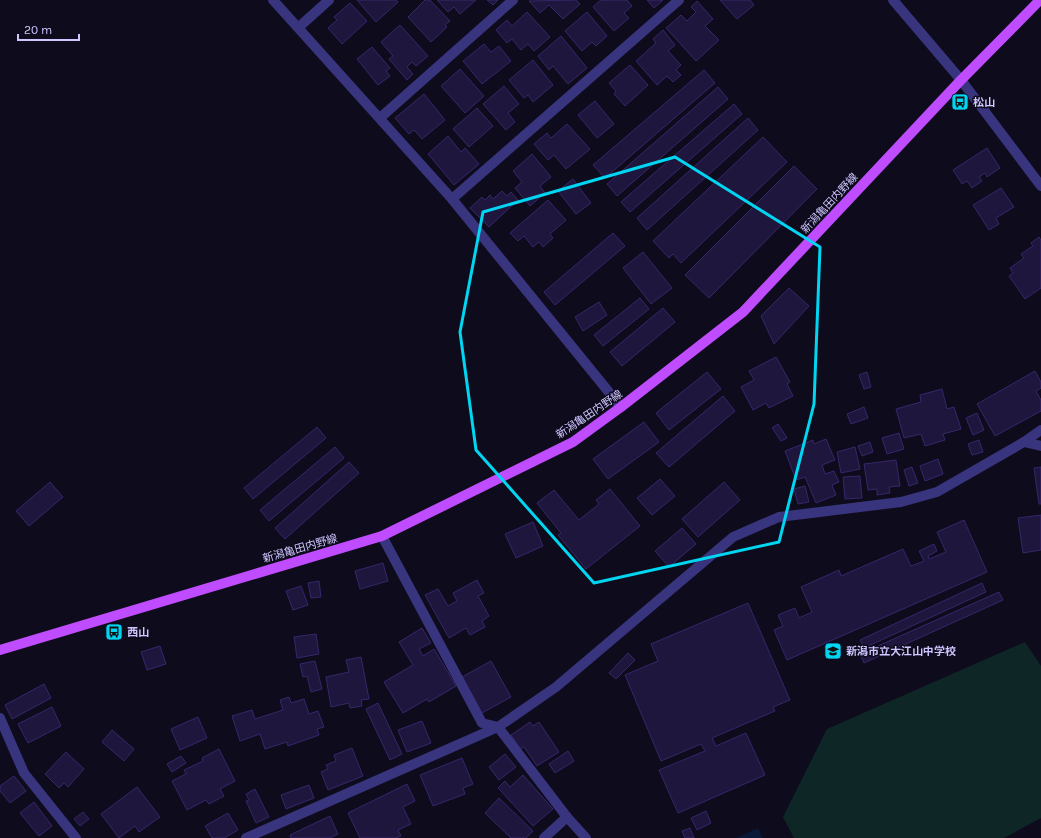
<svg xmlns="http://www.w3.org/2000/svg" width="1041" height="838" font-family="Karla,'Noto Sans JP',sans-serif">
	<style>
		.green { fill: #0e2726 }
		.water { fill: #071839 }
		.building { fill: #1f163e; stroke: #36276b }
		.lines { fill: none; stroke-linecap: round; stroke-linejoin: round }
		.minor { stroke: #38347d; stroke-width: 10 }
		.primary { stroke: #bf4dff; stroke-width: 10 }
		.marked { fill: none; stroke: #00d5f1; stroke-width: 3; stroke-linejoin: round }
		.labels { text-anchor: middle; stroke-width: 3; stroke-linejoin: round; paint-order: stroke }
		.poi-label { font-size: 11px; font-weight: bold; fill: #cdc6ff; stroke: #0e0b1c; text-anchor: start }
		.street-label { font-size: 11px; fill: #cdc6ff; stroke: #0e0b1c }
	</style>
	<rect width="100%" height="100%" fill="#0e0b1c"/>
	<path class="green" d="M 1025,642 L 1041,666 L 1041,818 L 1004,838 L 794,838 L 783,817 L 827,729 Z"/>
	<path class="water" d="M 758,828 L 763,838 L 736,838 Z"/>
	<g class="building">
		<path d="M 357,0 L 396,0 L 398,2 L 376,22 Z"/>
		<path d="M 425,0 L 430,0 L 450,21 L 445,25 L 447,27 L 431,42 L 408,17 Z"/>
		<path d="M 437,0 L 476,0 L 460,14 L 454,7 L 448,12 Z"/>
		<path d="M 487,0 L 498,0 L 493,5 Z"/>
		<path d="M 576,0 L 580,4 L 563,19 L 549,5 L 540,13 L 529,1 Z"/>
		<path d="M 601,0 L 627,0 L 632,6 L 624,13 L 629,18 L 614,31 L 593,7 Z"/>
		<path d="M 647,0 L 663,0 L 654,8 Z"/>
		<path d="M 720,0 L 750,0 L 754,5 L 737,19 Z"/>
		<path d="M 697,1 L 713,19 L 705,26 L 719,40 L 696,61 L 666,28 L 681,15 L 687,21 L 696,12 L 691,7 Z"/>
		<path d="M 350,3 L 367,21 L 342,44 L 328,28 L 337,20 L 334,17 Z"/>
		<path d="M 527,12 L 550,37 L 534,51 L 528,44 L 521,50 L 512,39 L 507,43 L 496,30 L 507,20 L 512,26 Z"/>
		<path d="M 587,12 L 607,36 L 596,46 L 592,42 L 582,51 L 565,31 Z"/>
		<path d="M 400,25 L 428,56 L 416,66 L 412,62 L 407,67 L 413,74 L 407,80 L 389,59 L 393,56 L 381,42 Z"/>
		<path d="M 663,30 L 675,45 L 668,51 L 681,65 L 676,70 L 681,75 L 673,82 L 667,76 L 657,85 L 636,61 L 656,43 L 653,39 Z"/>
		<path d="M 561,36 L 587,68 L 568,84 L 553,66 L 549,70 L 538,56 Z"/>
		<path d="M 484,44 L 491,52 L 499,46 L 511,61 L 482,84 L 463,61 Z"/>
		<path d="M 372,47 L 390,68 L 386,71 L 390,76 L 378,85 L 357,59 Z"/>
		<path d="M 533,60 L 553,85 L 533,102 L 528,95 L 524,98 L 509,80 Z"/>
		<path d="M 630,65 L 648,85 L 625,106 L 614,94 L 616,91 L 609,83 Z"/>
		<path d="M 460,69 L 484,96 L 465,113 L 441,86 Z"/>
		<path d="M 704,70 L 715,83 L 605,178 L 593,165 Z"/>
		<path d="M 504,86 L 519,104 L 508,113 L 515,122 L 506,130 L 483,104 Z"/>
		<path d="M 718,87 L 728,99 L 617,196 L 607,184 Z"/>
		<path d="M 424,94 L 445,120 L 422,139 L 414,130 L 409,134 L 395,118 Z"/>
		<path d="M 595,101 L 614,124 L 597,138 L 578,115 Z"/>
		<path d="M 734,104 L 742,114 L 630,212 L 621,202 Z"/>
		<path d="M 477,108 L 493,126 L 469,147 L 453,129 Z"/>
		<path d="M 748,118 L 758,130 L 647,230 L 637,218 Z"/>
		<path d="M 567,124 L 590,149 L 566,169 L 554,155 L 548,160 L 534,144 L 547,133 L 551,138 Z"/>
		<path d="M 448,136 L 461,152 L 465,148 L 479,164 L 454,185 L 428,154 Z"/>
		<path d="M 763,137 L 787,162 L 681,263 L 673,254 L 669,258 L 653,241 Z"/>
		<path d="M 987,148 L 1000,168 L 987,177 L 985,173 L 979,177 L 982,181 L 972,188 L 967,181 L 962,184 L 953,170 Z"/>
		<path d="M 532,154 L 551,177 L 540,186 L 545,193 L 530,206 L 515,188 L 522,182 L 513,171 Z"/>
		<path d="M 794,166 L 817,189 L 709,298 L 685,275 Z"/>
		<path d="M 573,179 L 591,203 L 576,214 L 558,191 Z"/>
		<path d="M 1001,188 L 1014,207 L 996,218 L 999,224 L 989,230 L 973,205 Z"/>
		<path d="M 502,191 L 507,196 L 511,192 L 518,200 L 489,227 L 470,208 L 482,197 L 485,200 L 490,195 L 493,199 Z"/>
		<path d="M 548,200 L 566,220 L 550,234 L 553,238 L 543,247 L 539,242 L 533,247 L 524,236 L 518,241 L 510,233 Z"/>
		<path d="M 613,233 L 625,246 L 555,305 L 544,292 Z"/>
		<path d="M 1039,237 L 1041,240 L 1041,288 L 1025,299 L 1009,276 L 1013,273 L 1010,268 L 1024,258 L 1021,254 L 1033,246 L 1031,243 Z"/>
		<path d="M 643,252 L 672,288 L 651,304 L 623,268 Z"/>
		<path d="M 789,288 L 809,306 L 774,344 L 761,316 Z"/>
		<path d="M 640,298 L 649,309 L 603,346 L 594,335 Z"/>
		<path d="M 599,302 L 607,315 L 583,331 L 575,317 Z"/>
		<path d="M 663,308 L 675,322 L 622,366 L 610,352 Z"/>
		<path d="M 776,357 L 790,382 L 787,384 L 793,396 L 769,408 L 766,403 L 753,410 L 741,387 L 754,380 L 749,371 Z"/>
		<path d="M 1035,371 L 1041,382 L 1041,388 L 1036,391 L 1041,400 L 1041,411 L 995,436 L 977,404 Z"/>
		<path d="M 707,372 L 721,389 L 669,430 L 656,413 Z"/>
		<path d="M 867,372 L 871,387 L 864,389 L 859,375 Z"/>
		<path d="M 942,389 L 947,409 L 954,407 L 961,429 L 943,434 L 945,440 L 925,446 L 921,434 L 904,438 L 896,409 L 921,402 L 920,395 Z"/>
		<path d="M 723,396 L 735,411 L 669,467 L 656,453 Z"/>
		<path d="M 864,407 L 868,418 L 851,424 L 847,414 Z"/>
		<path d="M 977,413 L 984,430 L 973,435 L 966,418 Z"/>
		<path d="M 644,422 L 659,442 L 608,479 L 593,459 Z"/>
		<path d="M 778,424 L 787,438 L 781,441 L 772,428 Z"/>
		<path d="M 317,427 L 326,438 L 253,499 L 244,488 Z"/>
		<path d="M 899,433 L 904,449 L 887,454 L 882,438 Z"/>
		<path d="M 826,439 L 835,460 L 822,465 L 825,474 L 834,471 L 839,482 L 832,485 L 836,495 L 816,503 L 805,477 L 796,480 L 785,451 L 813,440 L 814,444 Z"/>
		<path d="M 979,440 L 983,452 L 972,455 L 968,444 Z"/>
		<path d="M 870,442 L 873,452 L 862,456 L 858,446 Z"/>
		<path d="M 335,447 L 344,458 L 269,521 L 260,510 Z"/>
		<path d="M 855,447 L 860,469 L 841,473 L 837,452 Z"/>
		<path d="M 938,459 L 943,474 L 925,481 L 920,466 Z"/>
		<path d="M 896,460 L 900,486 L 889,487 L 890,493 L 877,495 L 877,489 L 868,490 L 864,464 Z"/>
		<path d="M 349,462 L 359,473 L 285,539 L 275,528 Z"/>
		<path d="M 912,467 L 918,483 L 909,486 L 904,470 Z"/>
		<path d="M 1041,467 L 1041,504 L 1039,504 L 1034,468 Z"/>
		<path d="M 860,476 L 862,498 L 845,499 L 843,477 Z"/>
		<path d="M 660,479 L 675,496 L 652,515 L 637,498 Z"/>
		<path d="M 50,482 L 63,497 L 29,526 L 16,511 Z"/>
		<path d="M 724,482 L 740,500 L 698,537 L 682,519 Z"/>
		<path d="M 805,486 L 809,502 L 798,504 L 794,489 Z"/>
		<path d="M 610,489 L 640,526 L 586,569 L 558,535 L 561,533 L 537,503 L 554,490 L 579,520 L 599,504 L 596,500 Z"/>
		<path d="M 1041,515 L 1041,550 L 1023,553 L 1018,518 Z"/>
		<path d="M 964,520 L 987,572 L 787,660 L 774,630 L 783,626 L 778,615 L 795,608 L 799,618 L 812,612 L 801,587 L 839,570 L 841,576 L 903,549 L 911,566 L 924,561 L 919,551 L 934,544 L 937,551 L 928,556 L 929,559 L 946,552 L 937,532 Z"/>
		<path d="M 533,522 L 543,546 L 516,558 L 505,534 Z"/>
		<path d="M 682,528 L 696,544 L 669,567 L 655,551 Z"/>
		<path d="M 383,563 L 388,581 L 360,589 L 355,571 Z"/>
		<path d="M 477,580 L 484,593 L 478,596 L 489,616 L 482,621 L 485,627 L 470,635 L 466,628 L 449,638 L 425,595 L 438,589 L 448,606 L 457,601 L 453,593 Z"/>
		<path d="M 319,581 L 321,597 L 311,598 L 308,583 Z"/>
		<path d="M 982,583 L 986,592 L 864,648 L 860,640 Z"/>
		<path d="M 301,586 L 308,605 L 293,610 L 286,591 Z"/>
		<path d="M 999,592 L 1003,600 L 864,663 L 860,654 Z"/>
		<path d="M 748,603 L 790,700 L 773,707 L 775,711 L 712,738 L 716,746 L 746,733 L 765,775 L 678,813 L 659,770 L 705,751 L 701,744 L 661,761 L 625,675 L 658,661 L 651,644 Z"/>
		<path d="M 422,628 L 431,643 L 419,649 L 423,656 L 434,649 L 456,686 L 429,702 L 427,699 L 403,713 L 384,682 L 413,665 L 399,642 Z"/>
		<path d="M 316,634 L 319,654 L 297,658 L 294,637 Z"/>
		<path d="M 160,646 L 166,664 L 147,670 L 141,652 Z"/>
		<path d="M 628,653 L 635,660 L 616,679 L 609,673 Z"/>
		<path d="M 361,657 L 369,699 L 361,700 L 362,706 L 350,708 L 349,703 L 331,707 L 326,677 L 349,672 L 346,660 Z"/>
		<path d="M 315,661 L 322,689 L 311,692 L 307,676 L 303,677 L 300,664 Z"/>
		<path d="M 491,661 L 511,697 L 482,713 L 462,677 Z"/>
		<path d="M 44,684 L 51,698 L 12,719 L 5,705 Z"/>
		<path d="M 289,697 L 291,703 L 304,699 L 309,714 L 318,711 L 324,727 L 317,729 L 319,735 L 288,746 L 287,742 L 265,749 L 260,734 L 240,741 L 232,716 L 252,710 L 255,719 L 283,710 L 280,700 Z"/>
		<path d="M 378,703 L 402,754 L 390,760 L 366,709 Z"/>
		<path d="M 52,707 L 61,726 L 28,743 L 18,724 Z"/>
		<path d="M 198,717 L 207,738 L 180,750 L 171,729 Z"/>
		<path d="M 422,721 L 431,743 L 407,752 L 398,730 Z"/>
		<path d="M 530,722 L 533,726 L 539,722 L 559,752 L 537,766 L 524,747 L 520,749 L 511,735 Z"/>
		<path d="M 112,730 L 134,749 L 124,761 L 102,742 Z"/>
		<path d="M 352,748 L 363,776 L 328,790 L 321,772 L 328,769 L 326,765 L 336,761 L 334,755 Z"/>
		<path d="M 219,749 L 235,781 L 220,789 L 224,796 L 209,804 L 206,800 L 187,810 L 172,781 L 186,774 L 184,770 L 203,761 L 202,758 Z"/>
		<path d="M 568,751 L 574,761 L 555,773 L 549,764 Z"/>
		<path d="M 66,752 L 84,769 L 68,787 L 64,783 L 59,788 L 45,774 Z"/>
		<path d="M 505,754 L 516,767 L 499,780 L 489,767 Z"/>
		<path d="M 181,756 L 186,763 L 172,772 L 167,764 Z"/>
		<path d="M 462,758 L 473,784 L 463,788 L 465,794 L 433,806 L 420,775 Z"/>
		<path d="M 523,775 L 553,809 L 533,826 L 498,788 L 505,781 L 510,787 Z"/>
		<path d="M 14,776 L 26,791 L 10,803 L 0,791 L 0,786 Z"/>
		<path d="M 407,784 L 415,801 L 403,807 L 411,824 L 398,830 L 401,836 L 395,838 L 360,838 L 348,813 Z"/>
		<path d="M 309,785 L 314,798 L 286,809 L 281,795 Z"/>
		<path d="M 137,787 L 160,817 L 139,832 L 135,826 L 119,838 L 101,814 Z"/>
		<path d="M 255,789 L 269,817 L 256,823 L 246,801 L 249,800 L 246,794 Z"/>
		<path d="M 499,798 L 533,831 L 526,838 L 511,838 L 485,813 Z"/>
		<path d="M 34,802 L 52,826 L 39,836 L 20,813 Z"/>
		<path d="M 706,811 L 711,823 L 697,830 L 691,818 Z"/>
		<path d="M 83,812 L 89,819 L 80,826 L 74,819 Z"/>
		<path d="M 228,813 L 238,830 L 224,838 L 212,838 L 205,826 Z"/>
		<path d="M 330,816 L 338,834 L 330,838 L 291,838 L 290,835 Z"/>
		<path d="M 690,828 L 694,838 L 685,838 L 682,831 Z"/>
	</g>
	<g class="lines">
		<g class="minor">
			<path d="M 273,0 L 452,199 L 621,407"/>
			<path d="M 893,0 L 961,80 L 1041,186"/>
			<path d="M 299,27 L 329,0"/>
			<path d="M 380,118 L 513,0"/>
			<path d="M 452,199 L 679,0"/>
			<path d="M 1024,442 L 1041,446"/>
			<path d="M 382,536 L 482,723 L 498,727 L 567,817 L 586,838"/>
			<path d="M 0,718 L 24,773 L 76,838"/>
			<path d="M 246,838 L 498,727 L 556,687 L 733,537 L 779,517 L 901,502 L 937,492 L 1024,442 L 1041,430"/>
			<path d="M 544,838 L 567,817"/>
		</g>
		<path class="primary" d="M 0,650 L 382,536 L 573,442 L 621,407 L 743,312 L 961,80 L 1040,0"/>
	</g>
	<path class="marked" d="M 675,157 L 820,247 L 814,404 L 779,542 L 594,583 L 476,450 L 460,332 L 483,212 Z"/>
	<defs>
		<g id="bus-square" transform="scale(0.9)"><rect x="-9" y="-9" width="18" height="18" rx="4" fill="#00d5f1" stroke="#0e0b1c"/><path d="M-5-6H5V4H4V6H2V4H-2V6H-4V4H-5ZM-3.5-4V0h7V-4ZM-3.5 1.2v1.5H-2V1.2ZM2 1.2v1.5H3.5V1.2Z" fill="#111"/></g>
		<g id="school-square" transform="scale(0.9)"><rect x="-9" y="-9" width="18" height="18" rx="4" fill="#00d5f1" stroke="#0e0b1c"/><path d="M0-5L7-2L0 1L-7-2ZM-4 1L0 2.5L4 1V4Q0 6-4 4Z" fill="#111"/></g>
	</defs>
	<g fill-rule="evenodd">
		<use href="#bus-square" x="960" y="102"/>
		<use href="#bus-square" x="114" y="632"/>
		<use href="#school-square" x="833" y="651"/>
	</g>
	<g class="labels">
		<g class="poi-label">
			<text x="973" y="106">松山</text>
			<text x="127" y="636">西山</text>
			<text x="846" y="655">新潟市立大江山中学校</text>
		</g>
		<g class="street-label">
			<text transform="translate(829 203) rotate(-47)" y="4">新潟亀田内野線</text>
			<text transform="translate(589 414) rotate(-34)" y="4">新潟亀田内野線</text>
			<text transform="translate(300 548) rotate(-16)" y="4">新潟亀田内野線</text>
		</g>
	</g>
	<path d="M18 34v6h61v-6" fill="none" stroke="#cdc6ff" stroke-width="2"/>
	<text x="24" y="34" font-size="12" fill="#cdc6ff" stroke="#0e0b1c" stroke-width="3" paint-order="stroke">20 m</text>
</svg>
